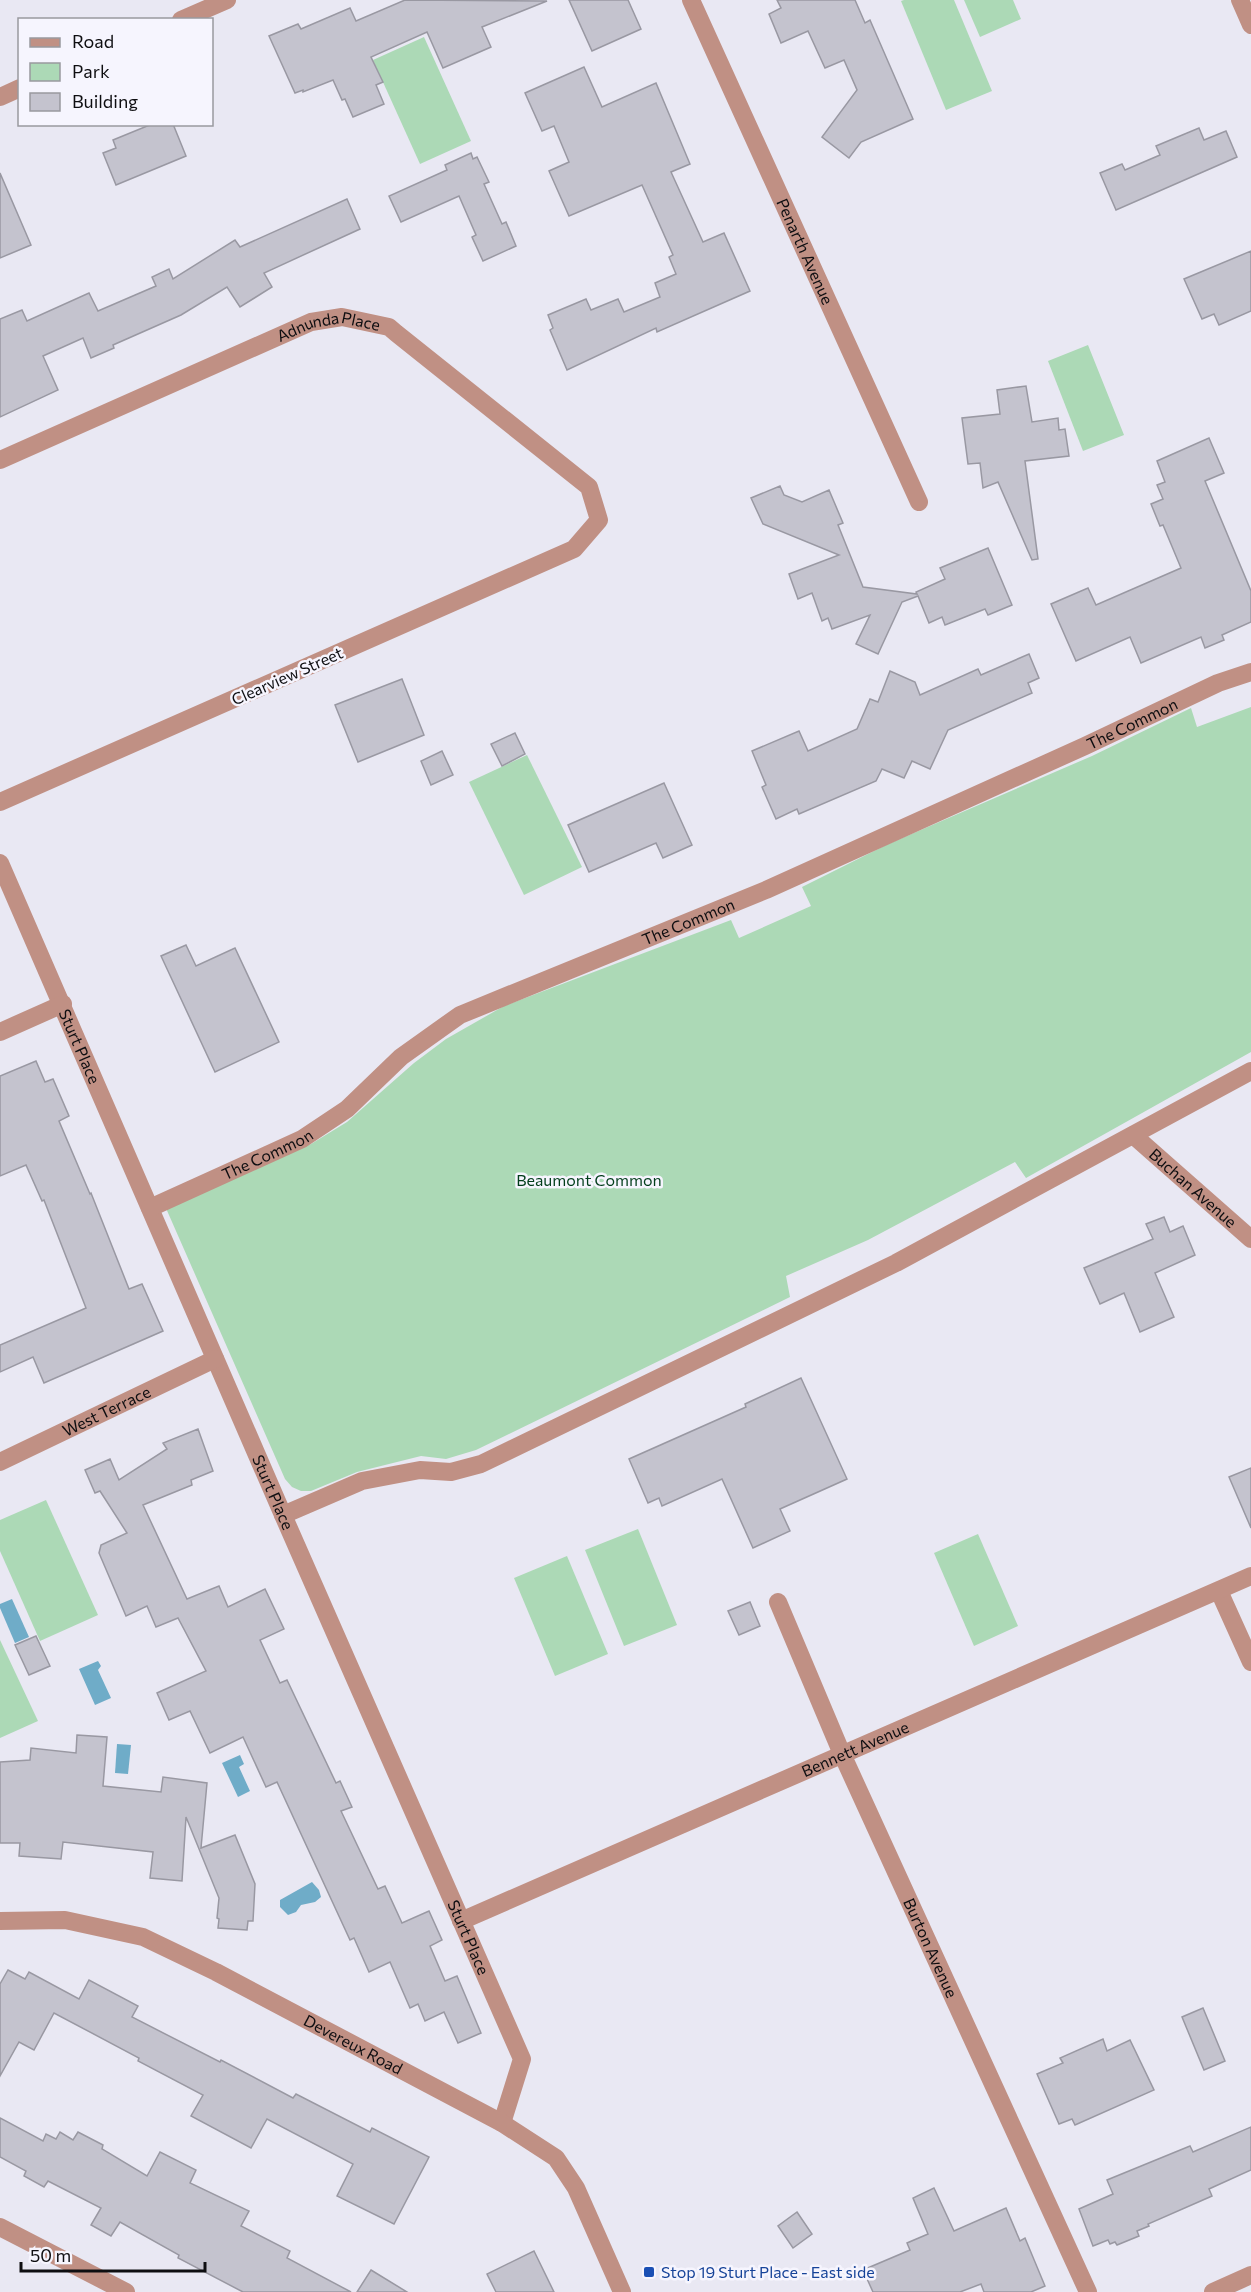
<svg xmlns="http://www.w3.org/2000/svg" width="1251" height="2292" font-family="Commissioner,sans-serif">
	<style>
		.green { fill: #acd9b6 }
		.water { fill: #6facc8 }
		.building { fill: #c4c3ce; stroke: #9998a2; stroke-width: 1.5 }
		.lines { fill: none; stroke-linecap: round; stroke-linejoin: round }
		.minor { stroke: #c09084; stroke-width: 18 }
		.transit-dot { fill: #1a4fb4; stroke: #f6f5fe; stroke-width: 2 }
		.labels { text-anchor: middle; stroke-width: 5; stroke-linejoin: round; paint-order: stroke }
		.street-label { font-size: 16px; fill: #0e0e11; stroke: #f6f5fe }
		.park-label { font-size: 16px; fill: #023e1b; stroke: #f6f5fe }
		.transit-label { font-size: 16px; fill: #164399; stroke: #f6f5fe; text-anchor: start }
	</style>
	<rect width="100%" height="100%" fill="#e9e8f3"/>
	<g class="green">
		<path d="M 904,0 L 954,0 L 992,91 L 946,110 L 901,1 Z"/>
		<path d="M 964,0 L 1013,0 L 1021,19 L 980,37 Z"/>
		<path d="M 424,37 L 471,141 L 420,164 L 373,60 Z"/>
		<path d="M 1088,345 L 1124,435 L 1083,451 L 1048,361 Z"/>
		<path d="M 1251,707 L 1251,1052 L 1026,1178 L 1015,1162 L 868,1240 L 786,1276 L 790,1297 L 476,1450 L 446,1459 L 421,1456 L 357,1472 L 311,1491 L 301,1491 L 292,1487 L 285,1479 L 165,1206 L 311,1144 L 347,1122 L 414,1063 L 446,1039 L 504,1006 L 731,920 L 739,938 L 811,906 L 802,887 L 886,845 L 1092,756 L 1191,708 L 1197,727 Z"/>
		<path d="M 527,755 L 582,867 L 524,895 L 469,782 Z"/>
		<path d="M 46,1500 L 98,1615 L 40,1641 L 0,1551 L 0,1520 Z"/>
		<path d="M 638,1529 L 677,1625 L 624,1646 L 585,1550 Z"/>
		<path d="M 978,1534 L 1018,1626 L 974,1646 L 934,1553 Z"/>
		<path d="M 567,1556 L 608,1654 L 555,1676 L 514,1578 Z"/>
		<path d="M 0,1640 L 38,1721 L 0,1738 Z"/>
	</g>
	<g class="water">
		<path d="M 12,1599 L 29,1637 L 15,1643 L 0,1608 L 0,1604 Z"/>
		<path d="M 98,1661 L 101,1666 L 98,1670 L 111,1698 L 95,1705 L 79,1669 Z"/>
		<path d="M 117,1744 L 131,1745 L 128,1774 L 115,1773 Z"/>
		<path d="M 240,1755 L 244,1764 L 239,1767 L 250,1791 L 238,1797 L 222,1763 Z"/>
		<path d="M 312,1882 L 319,1890 L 321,1897 L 315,1902 L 301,1905 L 296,1912 L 288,1915 L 280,1907 L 280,1900 Z"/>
	</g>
	<g class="building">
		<path d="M 405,0 L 547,1 L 482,27 L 491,47 L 443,68 L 427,32 L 371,57 L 383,82 L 376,85 L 384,104 L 353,117 L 345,99 L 342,100 L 333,80 L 303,92 L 303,90 L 295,93 L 269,36 L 298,24 L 301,29 L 350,8 L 356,21 Z"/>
		<path d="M 569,0 L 628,0 L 641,29 L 592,51 Z"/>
		<path d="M 777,0 L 855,0 L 865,23 L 870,20 L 913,119 L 861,142 L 849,158 L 822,137 L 857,90 L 844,60 L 825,68 L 808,31 L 781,43 L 769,14 L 781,8 Z"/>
		<path d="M 584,67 L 602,107 L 656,83 L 690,164 L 671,172 L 703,242 L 724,233 L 750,291 L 657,332 L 656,328 L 567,370 L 550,330 L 553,328 L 548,315 L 586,299 L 591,310 L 618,299 L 624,312 L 660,297 L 655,283 L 676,274 L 669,257 L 673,255 L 642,185 L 569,216 L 549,171 L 569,162 L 554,126 L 542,131 L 525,93 Z"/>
		<path d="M 152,124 L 173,124 L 186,156 L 116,185 L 103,153 L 116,148 L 113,140 Z"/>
		<path d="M 1199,128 L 1204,140 L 1226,131 L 1237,157 L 1116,210 L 1100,173 L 1122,164 L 1125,170 L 1160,155 L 1156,146 Z"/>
		<path d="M 471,153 L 473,159 L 477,157 L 489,182 L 484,184 L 502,224 L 506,222 L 516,246 L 483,261 L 472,237 L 476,235 L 459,196 L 401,222 L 389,196 L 447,170 L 445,165 Z"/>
		<path d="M 0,173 L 31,245 L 0,258 Z"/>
		<path d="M 347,199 L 360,229 L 264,273 L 272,287 L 240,307 L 227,287 L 181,315 L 113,345 L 114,348 L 91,358 L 83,338 L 43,356 L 58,390 L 0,417 L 0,319 L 22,310 L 27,321 L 89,293 L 98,311 L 156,286 L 152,277 L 169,269 L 173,279 L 235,240 L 240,247 Z"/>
		<path d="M 1251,251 L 1251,311 L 1219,325 L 1214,314 L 1202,319 L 1184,279 Z"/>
		<path d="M 1026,386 L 1032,422 L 1058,418 L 1059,430 L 1065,429 L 1069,456 L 1025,461 L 1038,559 L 1032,560 L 998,482 L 983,488 L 980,463 L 968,464 L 962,418 L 1000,414 L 997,390 Z"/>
		<path d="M 1209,438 L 1224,473 L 1205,481 L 1251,591 L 1251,622 L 1222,635 L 1224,640 L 1205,648 L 1201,637 L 1141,663 L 1130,637 L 1076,661 L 1051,604 L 1088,588 L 1096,605 L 1181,568 L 1163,525 L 1160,526 L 1151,504 L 1163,499 L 1157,485 L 1165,482 L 1157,461 Z"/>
		<path d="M 780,486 L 784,495 L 802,502 L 829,490 L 843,523 L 838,525 L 863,587 L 917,594 L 916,592 L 945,579 L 940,568 L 988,548 L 1012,605 L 988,615 L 985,609 L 945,625 L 942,617 L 929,623 L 918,596 L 902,602 L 878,654 L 856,644 L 870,615 L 832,629 L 828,618 L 822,621 L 812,593 L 798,599 L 789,574 L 839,555 L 763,524 L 751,498 Z"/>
		<path d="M 1029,654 L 1039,678 L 1028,683 L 1032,693 L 948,730 L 930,769 L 912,761 L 904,778 L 882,769 L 876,781 L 799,814 L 797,809 L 776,819 L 762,787 L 766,785 L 752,751 L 799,731 L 808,751 L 857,729 L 870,699 L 878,702 L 890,671 L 915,682 L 920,695 L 978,669 L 981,675 Z"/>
		<path d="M 402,679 L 424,735 L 358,762 L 335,705 Z"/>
		<path d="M 515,733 L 525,754 L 502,766 L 491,744 Z"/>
		<path d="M 442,751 L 453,775 L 431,785 L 421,761 Z"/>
		<path d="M 664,783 L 692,845 L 663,858 L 656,843 L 589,872 L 568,825 Z"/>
		<path d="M 186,945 L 196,966 L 235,948 L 279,1042 L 215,1072 L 161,956 Z"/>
		<path d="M 36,1061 L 45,1082 L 53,1079 L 69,1116 L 59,1121 L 90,1194 L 91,1193 L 129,1289 L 142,1284 L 163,1331 L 44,1383 L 33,1357 L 0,1372 L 0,1345 L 86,1308 L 44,1200 L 42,1201 L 26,1165 L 0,1176 L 0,1076 Z"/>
		<path d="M 1164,1217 L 1170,1232 L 1183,1226 L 1195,1255 L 1155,1273 L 1174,1317 L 1140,1332 L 1124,1293 L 1100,1304 L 1084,1268 L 1153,1239 L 1146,1224 Z"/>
		<path d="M 801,1378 L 847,1479 L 780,1509 L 790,1531 L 753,1548 L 722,1479 L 662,1506 L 659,1498 L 648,1503 L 629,1459 L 746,1407 L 745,1404 Z"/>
		<path d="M 198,1429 L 213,1471 L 191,1480 L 192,1485 L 143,1505 L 187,1599 L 219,1586 L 228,1607 L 265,1589 L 284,1629 L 260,1640 L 280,1683 L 287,1680 L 336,1783 L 340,1781 L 352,1807 L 341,1811 L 378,1889 L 385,1886 L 402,1923 L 429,1911 L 442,1940 L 430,1946 L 445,1981 L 457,1976 L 481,2033 L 458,2043 L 444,2012 L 425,2021 L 418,2004 L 410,2008 L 390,1962 L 369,1972 L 354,1938 L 350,1940 L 277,1782 L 266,1787 L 243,1737 L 210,1753 L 190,1711 L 169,1720 L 157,1693 L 206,1671 L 178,1618 L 156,1627 L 147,1606 L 126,1616 L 99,1553 L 101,1545 L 127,1533 L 100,1491 L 95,1493 L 85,1470 L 110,1459 L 119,1480 L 167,1449 L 163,1443 Z"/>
		<path d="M 1251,1468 L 1251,1528 L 1229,1477 Z"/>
		<path d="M 750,1602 L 760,1626 L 739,1635 L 728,1611 Z"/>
		<path d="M 36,1636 L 50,1666 L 29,1675 L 15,1645 Z"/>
		<path d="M 77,1735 L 107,1737 L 103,1786 L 161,1792 L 163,1777 L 207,1783 L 201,1848 L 235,1835 L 255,1884 L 253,1921 L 248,1921 L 247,1930 L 218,1928 L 219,1919 L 217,1918 L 219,1898 L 186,1817 L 182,1881 L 150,1878 L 153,1852 L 63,1842 L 61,1859 L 19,1856 L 20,1843 L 0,1843 L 0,1762 L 30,1760 L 31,1748 L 76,1753 Z"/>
		<path d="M 8,1970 L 25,1979 L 29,1972 L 79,1999 L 89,1980 L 138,2006 L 132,2017 L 220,2062 L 221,2060 L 293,2098 L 296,2094 L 370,2132 L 372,2128 L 429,2157 L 394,2224 L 337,2196 L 353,2164 L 267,2119 L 251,2148 L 191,2116 L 203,2095 L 138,2061 L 139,2058 L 54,2013 L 34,2050 L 19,2042 L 0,2076 L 0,1984 Z"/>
		<path d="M 1203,2008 L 1225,2061 L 1204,2070 L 1182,2017 Z"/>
		<path d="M 1103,2039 L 1107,2051 L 1130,2040 L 1154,2090 L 1075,2125 L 1072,2119 L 1059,2124 L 1037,2074 L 1063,2063 L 1060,2058 Z"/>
		<path d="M 0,2118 L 43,2141 L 46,2134 L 56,2139 L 60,2132 L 73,2140 L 78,2132 L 103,2145 L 102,2149 L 147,2176 L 160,2152 L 196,2170 L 190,2183 L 249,2211 L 241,2226 L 290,2251 L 287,2258 L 351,2292 L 243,2292 L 178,2258 L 179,2255 L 120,2222 L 111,2236 L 91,2225 L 101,2208 L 48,2181 L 44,2187 L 24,2176 L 26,2171 L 0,2157 Z"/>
		<path d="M 1251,2127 L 1251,2170 L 1209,2189 L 1212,2196 L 1148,2224 L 1149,2226 L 1137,2231 L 1139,2236 L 1117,2245 L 1115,2242 L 1110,2244 L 1108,2240 L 1093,2246 L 1079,2209 L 1113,2194 L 1107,2180 L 1190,2146 L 1193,2152 Z"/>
		<path d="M 934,2188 L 954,2231 L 1006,2208 L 1020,2241 L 1025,2238 L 1045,2286 L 1031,2292 L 984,2292 L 981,2284 L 960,2292 L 873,2292 L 863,2270 L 910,2250 L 907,2243 L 928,2234 L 913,2198 Z"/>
		<path d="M 797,2212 L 812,2234 L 793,2248 L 778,2226 Z"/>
		<path d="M 534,2251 L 554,2292 L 496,2292 L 487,2274 Z"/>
		<path d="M 371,2270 L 407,2292 L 357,2292 Z"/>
	</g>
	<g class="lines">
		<g class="minor">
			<path id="s1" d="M 691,0 L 919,502"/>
			<path d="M 1240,0 L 1251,25"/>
			<path d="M 181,20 L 227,0"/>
			<path d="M 0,97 L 20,88"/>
			<path id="s2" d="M 0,460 L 311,322 L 342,317 L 389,327 L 396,333 L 589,487 L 599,520 L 574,549 L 0,802"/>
			<path id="s3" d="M 0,863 L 283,1515 L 522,2059 L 502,2123"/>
			<path d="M 0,1032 L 63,1004"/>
			<path id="s4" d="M 1133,1135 L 1251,1239"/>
			<path id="s5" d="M 150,1208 L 302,1139 L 347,1109 L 401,1057 L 460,1015 L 766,890 L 1085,746 L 1218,683 L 1251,672"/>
			<path id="s6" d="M 0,1462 L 215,1359"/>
			<path d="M 283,1515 L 362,1481 L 420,1470 L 451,1472 L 481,1464 L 896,1263 L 1251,1071"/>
			<path d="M 1219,1591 L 1251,1662"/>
			<path id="s7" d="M 778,1602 L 842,1754 L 1088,2292"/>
			<path id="s8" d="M 0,1921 L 65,1920 L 143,1937 L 216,1972 L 502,2123 L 556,2158 L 576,2188 L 622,2292"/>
			<path id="s9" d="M 461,1921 L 1251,1576"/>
			<path d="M 0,2227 L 126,2292"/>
			<path d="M 1213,2292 L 1251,2275"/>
		</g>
	</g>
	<rect class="transit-dot" x="643" y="2266" width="12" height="12" rx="3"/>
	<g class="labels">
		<g class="street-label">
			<text dy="6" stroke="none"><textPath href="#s1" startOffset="276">Penarth Avenue</textPath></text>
			<text dy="6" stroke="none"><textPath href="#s2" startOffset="357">Adnunda Place</textPath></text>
			<text transform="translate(287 676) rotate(-24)" y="6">Clearview Street</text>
			<text dy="6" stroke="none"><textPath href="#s5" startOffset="1101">The Common</textPath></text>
			<text dy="6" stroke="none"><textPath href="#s5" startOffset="615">The Common</textPath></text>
			<text dy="6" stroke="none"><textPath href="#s3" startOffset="200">Sturt Place</textPath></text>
			<text dy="6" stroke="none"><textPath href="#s5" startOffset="129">The Common</textPath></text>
			<text dy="6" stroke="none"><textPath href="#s4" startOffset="80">Buchan Avenue</textPath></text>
			<text dy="6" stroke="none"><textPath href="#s6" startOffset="118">West Terrace</textPath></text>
			<text dy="6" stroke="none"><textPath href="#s3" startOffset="686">Sturt Place</textPath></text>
			<text dy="6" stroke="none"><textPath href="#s9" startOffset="430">Bennett Avenue</textPath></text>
			<text dy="6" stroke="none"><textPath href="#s3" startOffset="1172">Sturt Place</textPath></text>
			<text dy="6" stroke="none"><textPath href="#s7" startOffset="378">Burton Avenue</textPath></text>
			<text dy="6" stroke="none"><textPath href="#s8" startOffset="381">Devereux Road</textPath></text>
		</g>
		<g class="park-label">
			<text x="589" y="1186">Beaumont Common</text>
		</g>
		<g class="transit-label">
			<text x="661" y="2278">Stop 19 Sturt Place - East side</text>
		</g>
	</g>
	<rect x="18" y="18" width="195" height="108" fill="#f6f5fe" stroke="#99999f" stroke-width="1.5"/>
	<rect x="30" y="38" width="30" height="9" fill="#c09084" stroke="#99999f" stroke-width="1.5"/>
	<text x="72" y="48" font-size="18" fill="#0e0e11">Road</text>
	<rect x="30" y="63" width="30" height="18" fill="#acd9b6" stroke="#99999f" stroke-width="1.5"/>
	<text x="72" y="78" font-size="18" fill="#0e0e11">Park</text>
	<rect x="30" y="93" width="30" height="18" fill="#c4c3ce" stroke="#99999f" stroke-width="1.5"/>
	<text x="72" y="108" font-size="18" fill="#0e0e11">Building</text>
	<path d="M21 2262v9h184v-9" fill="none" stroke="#0e0e11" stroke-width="3"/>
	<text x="30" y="2262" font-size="18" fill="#0e0e11" stroke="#f6f5fe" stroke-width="4.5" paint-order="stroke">50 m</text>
</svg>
